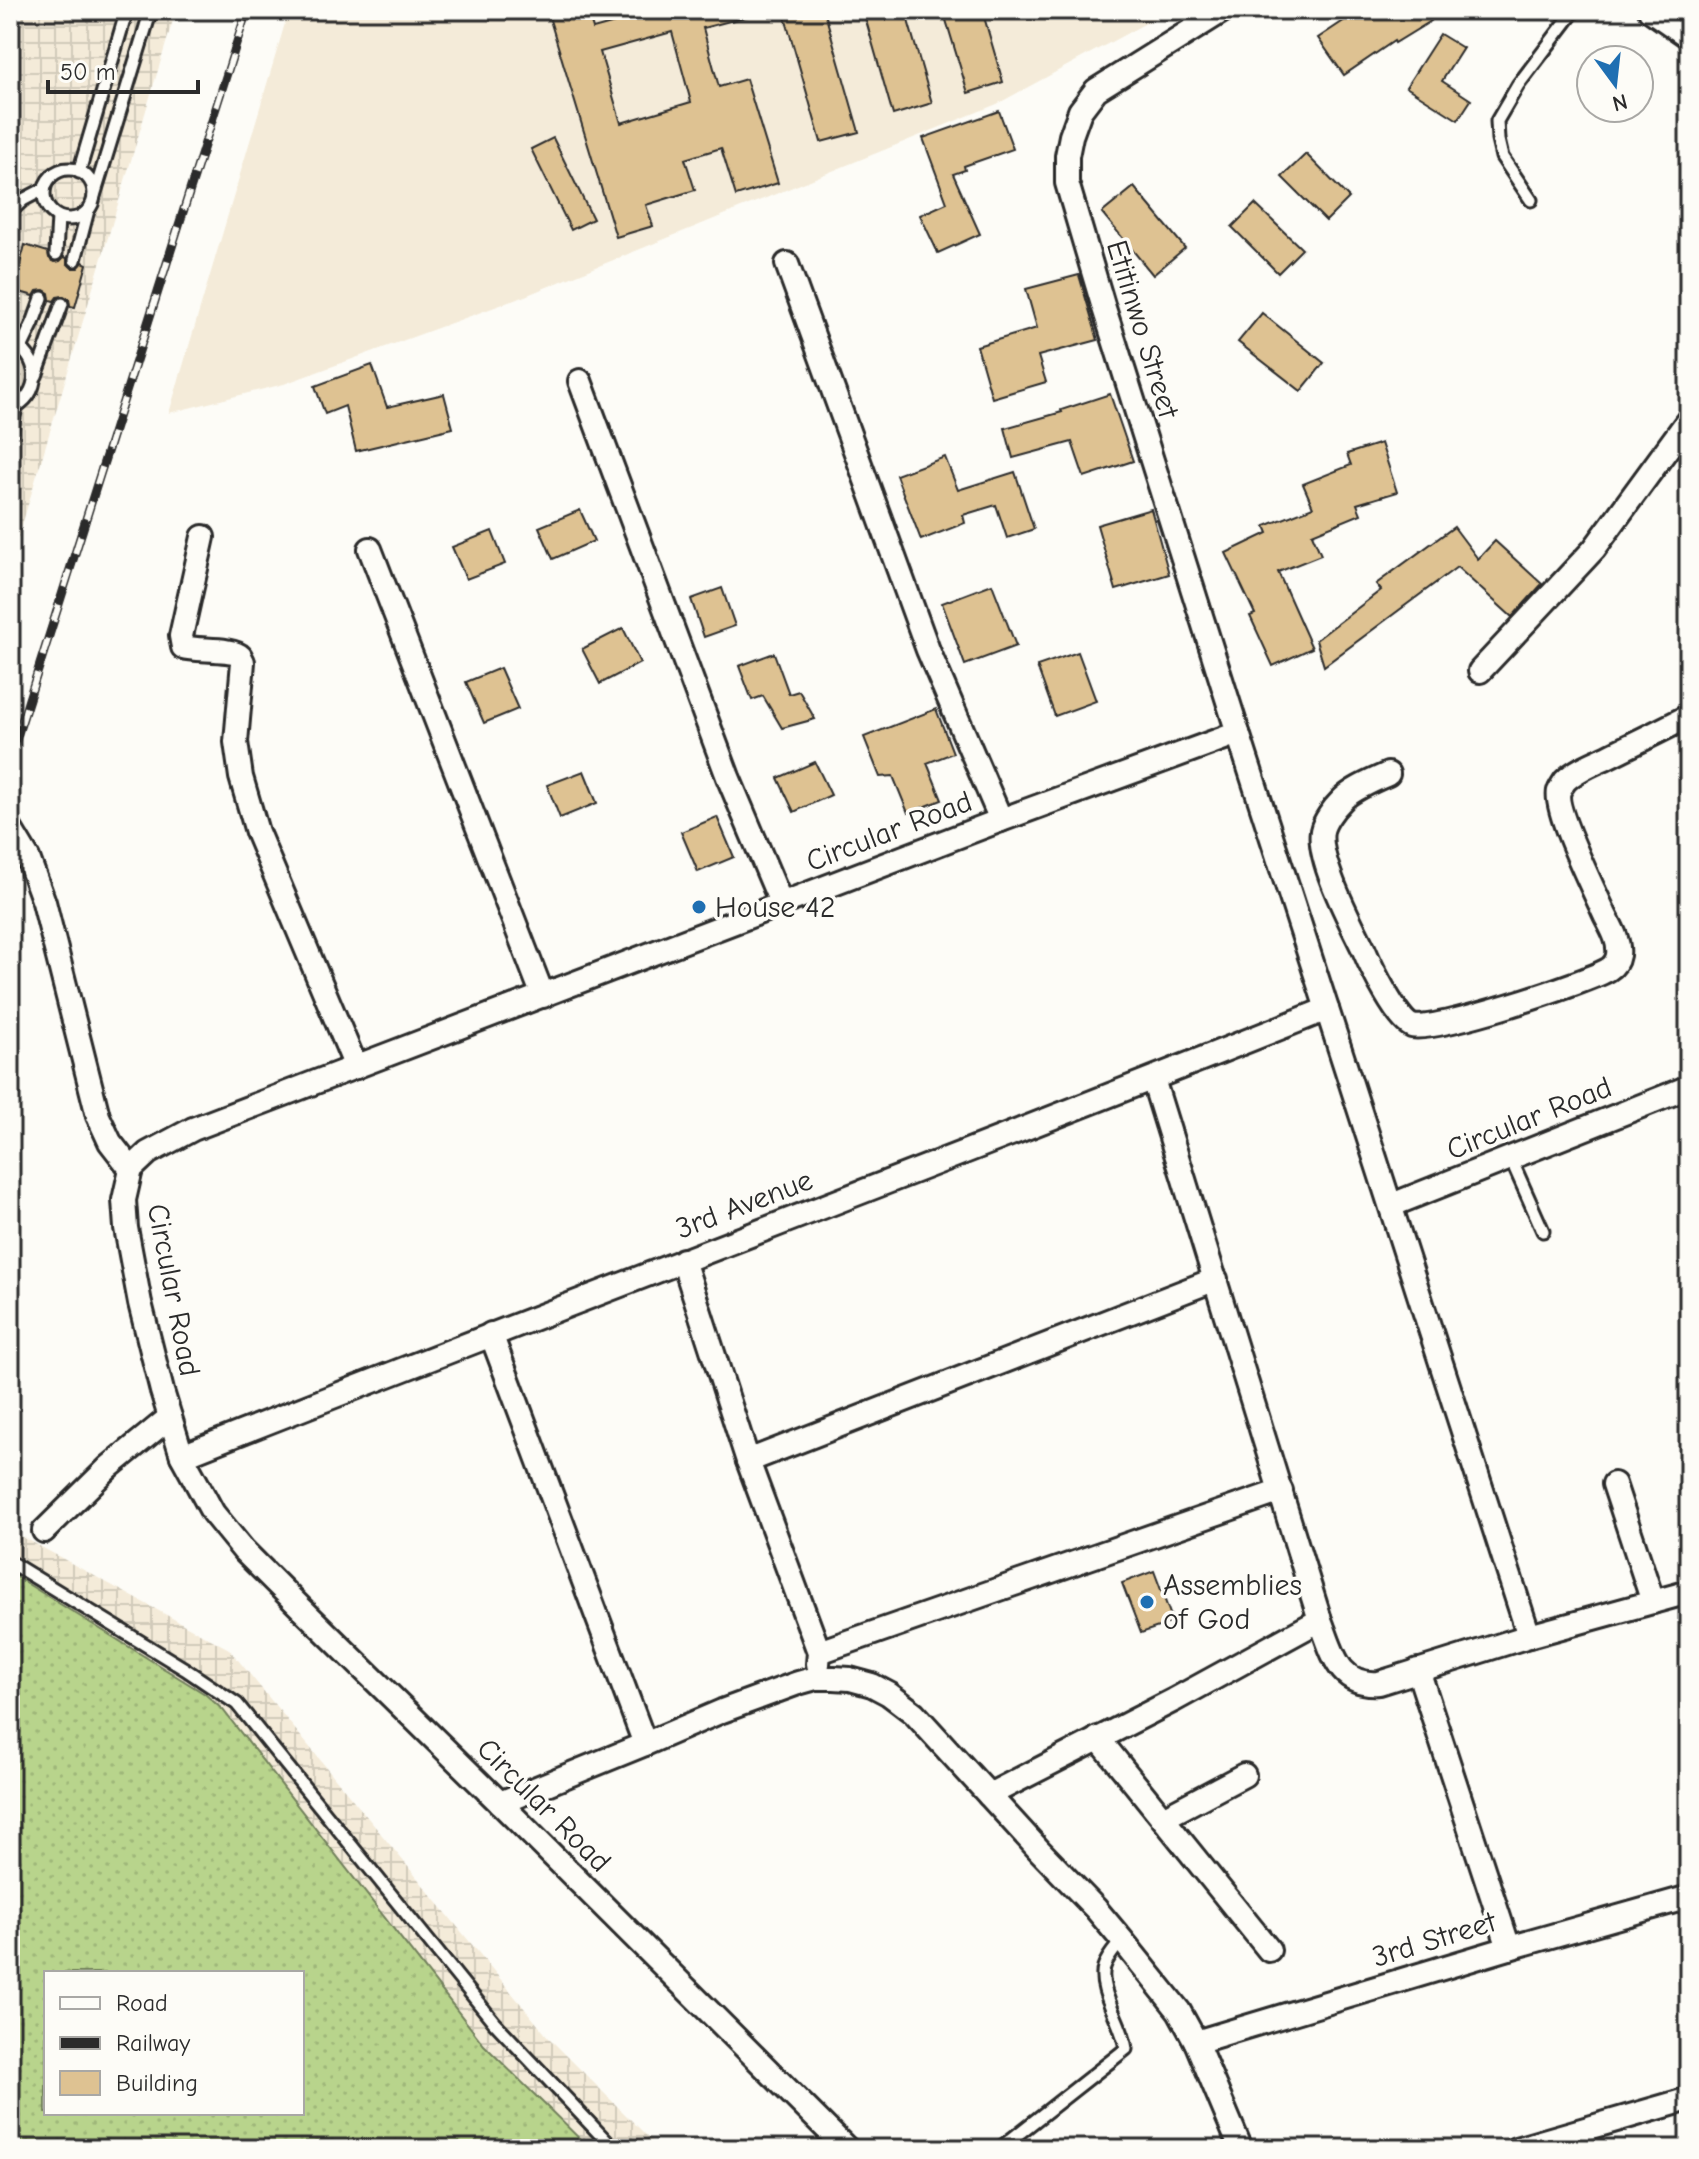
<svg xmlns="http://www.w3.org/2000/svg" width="1699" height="2159" font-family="'Comic Neue',sans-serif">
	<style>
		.built { fill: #f4ebd9 }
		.industrial { fill: url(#industrial-grid); fill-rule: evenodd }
		.grass { fill: url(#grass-dots); stroke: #72805c; stroke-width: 2; fill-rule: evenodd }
		.building { fill: #dec292; stroke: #2b2b2b; stroke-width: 2; fill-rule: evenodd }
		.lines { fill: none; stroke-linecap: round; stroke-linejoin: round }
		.lane-casing { stroke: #2b2b2b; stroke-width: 17 }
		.street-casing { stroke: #2b2b2b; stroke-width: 28 }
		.lane { stroke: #fdfcf7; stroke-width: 11 }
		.street { stroke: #fdfcf7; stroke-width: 22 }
		.rail-casing { stroke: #2b2b2b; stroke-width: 9 }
		.rail { stroke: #fdfcf7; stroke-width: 6; stroke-dasharray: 18; stroke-linecap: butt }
		.poi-dot { fill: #1f6fb2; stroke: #fdfcf7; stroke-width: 3 }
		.labels { text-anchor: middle; stroke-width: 7; stroke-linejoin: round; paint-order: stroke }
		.street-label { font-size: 30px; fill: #2b2b2b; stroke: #fdfcf7 }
		.poi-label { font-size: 30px; fill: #2b2b2b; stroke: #fdfcf7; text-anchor: start }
	</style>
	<defs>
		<pattern id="industrial-grid" width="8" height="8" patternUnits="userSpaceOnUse" patternTransform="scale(2)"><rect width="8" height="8" fill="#f4ebd9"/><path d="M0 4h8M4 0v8" fill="none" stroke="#d1caba"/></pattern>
		<pattern id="grass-dots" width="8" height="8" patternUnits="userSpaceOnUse" patternTransform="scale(2)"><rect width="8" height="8" fill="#b8d48c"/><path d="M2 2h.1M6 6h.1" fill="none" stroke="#9eb679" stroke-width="1.8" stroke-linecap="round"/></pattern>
	</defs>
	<rect width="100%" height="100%" fill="#fdfcf7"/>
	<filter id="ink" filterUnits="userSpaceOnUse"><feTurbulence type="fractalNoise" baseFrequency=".0125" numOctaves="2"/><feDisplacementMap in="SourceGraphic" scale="16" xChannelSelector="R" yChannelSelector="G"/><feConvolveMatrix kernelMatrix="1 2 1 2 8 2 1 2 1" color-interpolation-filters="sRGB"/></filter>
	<g filter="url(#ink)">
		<path class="built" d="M 289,10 L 1170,10 L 997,104 L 520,298 L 284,384 L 169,413 Z"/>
		<g class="industrial">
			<path d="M 10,10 L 176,10 L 10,565 Z"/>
			<path d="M 10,1530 L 229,1649 L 548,2037 L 660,2149 L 10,2149 ZM 46,1973 L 302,1973 L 302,2113 L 46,2113 Z"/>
		</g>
		<path class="grass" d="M 10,1573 L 205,1694 L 223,1710 L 484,2045 L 590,2149 L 10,2149 ZM 46,1973 L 302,1973 L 302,2113 L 46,2113 Z"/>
		<g class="building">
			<path d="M 547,10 L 587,10 L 593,29 L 662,10 L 752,10 L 753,15 L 703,28 L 719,87 L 746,79 L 778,183 L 736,196 L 721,148 L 685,159 L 695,190 L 646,205 L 653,226 L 616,237 ZM 672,32 L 691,102 L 621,123 L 600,52 Z"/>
			<path d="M 783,10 L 824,10 L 859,132 L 821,142 Z"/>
			<path d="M 863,10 L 905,10 L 932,103 L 893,115 Z"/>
			<path d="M 943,10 L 982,10 L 1003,82 L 968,93 Z"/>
			<path d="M 1360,10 L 1424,10 L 1431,21 L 1395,43 L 1394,41 L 1344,75 L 1318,38 Z"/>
			<path d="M 1440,34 L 1463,48 L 1442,81 L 1471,100 L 1458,120 L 1406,87 Z"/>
			<path d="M 999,111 L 1013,149 L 964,166 L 965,170 L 953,174 L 980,234 L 938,253 L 920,215 L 947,203 L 923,138 Z"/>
			<path d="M 553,138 L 593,219 L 571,230 L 531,149 Z"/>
			<path d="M 1306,154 L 1349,198 L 1326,221 L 1282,177 Z"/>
			<path d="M 1134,187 L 1185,248 L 1153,275 L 1102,213 Z"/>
			<path d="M 1255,204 L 1302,249 L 1278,273 L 1232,227 Z"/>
			<path d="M 25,245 L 48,252 L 49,258 L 55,262 L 60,261 L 64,257 L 67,258 L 67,263 L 72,268 L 78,268 L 83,262 L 87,264 L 75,307 L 70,306 L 69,299 L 64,296 L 57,297 L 54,301 L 50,300 L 49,293 L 44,290 L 37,291 L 34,296 L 13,290 Z"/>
			<path d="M 1079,275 L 1098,340 L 1038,356 L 1046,382 L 992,398 L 977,346 L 1037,328 L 1026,289 Z"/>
			<path d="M 1262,313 L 1324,363 L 1301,391 L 1238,342 Z"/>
			<path d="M 372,365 L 387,407 L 444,394 L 453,428 L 356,451 L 345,406 L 325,414 L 315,386 Z"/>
			<path d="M 1110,394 L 1133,461 L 1084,477 L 1072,442 L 1013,458 L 1005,428 L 1062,412 L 1061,410 Z"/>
			<path d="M 1381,443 L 1397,492 L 1357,504 L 1361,514 L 1312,534 L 1321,555 L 1278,572 L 1312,648 L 1273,666 L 1250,616 L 1255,614 L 1226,553 L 1268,533 L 1265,526 L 1313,507 L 1303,484 L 1351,465 L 1347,454 Z"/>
			<path d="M 945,457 L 958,490 L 1015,472 L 1034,529 L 1007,538 L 996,505 L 963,515 L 965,523 L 921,540 L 896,475 Z"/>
			<path d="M 1151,509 L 1169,574 L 1116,590 L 1097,525 Z"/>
			<path d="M 580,510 L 594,541 L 553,559 L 539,527 Z"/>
			<path d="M 1454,527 L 1478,559 L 1495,541 L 1542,584 L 1512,617 L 1457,567 L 1324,666 L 1316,640 L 1381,590 L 1376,584 Z"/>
			<path d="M 492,531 L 505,564 L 466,579 L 452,547 Z"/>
			<path d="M 992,584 L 1016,646 L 965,665 L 942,603 Z"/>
			<path d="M 722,588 L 735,626 L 704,637 L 691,599 Z"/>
			<path d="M 623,628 L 640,663 L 600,684 L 582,649 Z"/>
			<path d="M 1078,652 L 1096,701 L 1055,716 L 1037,666 Z"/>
			<path d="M 774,653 L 789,694 L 799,691 L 815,719 L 782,728 L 763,696 L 752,700 L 739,666 Z"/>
			<path d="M 500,668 L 518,709 L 484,723 L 466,682 Z"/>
			<path d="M 936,709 L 953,753 L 927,763 L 942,800 L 908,813 L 893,776 L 880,777 L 864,737 Z"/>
			<path d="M 815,762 L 831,795 L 794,812 L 778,778 Z"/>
			<path d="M 584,771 L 597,803 L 560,818 L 547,785 Z"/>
			<path d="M 717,817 L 734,857 L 698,872 L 681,832 Z"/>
			<path d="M 1154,1571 L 1173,1622 L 1141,1633 L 1122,1583 Z"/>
		</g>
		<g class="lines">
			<g class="lane-casing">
				<g id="lane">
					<circle cx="69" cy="194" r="25"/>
					<path d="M 79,172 L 127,10"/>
					<path d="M 94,196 L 151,10"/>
					<path d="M 1531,200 L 1502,157 L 1498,140 L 1497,121 L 1518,85 L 1575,10"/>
					<path d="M 10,212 L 23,200 L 44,189"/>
					<path d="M 56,254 L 58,217"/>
					<path d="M 75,260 L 88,210"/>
					<path d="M 10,342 C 42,355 43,396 10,409"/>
					<path d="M 21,348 L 33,323 L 42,298"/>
					<path d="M 36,376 L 62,304"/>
					<path d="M 10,437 L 16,407"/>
					<path d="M 1510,1157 L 1543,1231"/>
					<path d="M 10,1562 L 185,1669 L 237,1704 L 494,2022 L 614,2149"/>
					<path d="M 999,2149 L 1126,2049 C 1123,2023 1097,1991 1104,1967 C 1107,1957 1116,1948 1122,1940"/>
				</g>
			</g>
			<g class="street-casing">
				<g id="street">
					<path d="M 1224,10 L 1096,90 L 1080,111 L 1071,136 L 1067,156 L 1067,183 L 1103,305 L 1238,733 L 1529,1636"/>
					<path d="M 1650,10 L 1689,37"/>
					<path d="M 787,264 L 928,650 L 1001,820"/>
					<path d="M 580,381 L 728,777 L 782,905"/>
					<path d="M 203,537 L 181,636 L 183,647 C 196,651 233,648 240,656 C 241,658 242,660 243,662 L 236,742 L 241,777 L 257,832 L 356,1067"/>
					<path d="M 370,549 L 543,996"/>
					<path d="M 1480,671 L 1594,549 L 1689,419"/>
					<path d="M 1388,774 C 1373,781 1352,789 1341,801 C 1334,808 1324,821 1322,831 C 1317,860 1351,923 1364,950 C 1371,967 1397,1020 1412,1026 C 1429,1034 1589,982 1609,969 C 1614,966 1617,961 1618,955 C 1620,941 1611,927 1605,915 C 1596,894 1553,809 1559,791 C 1559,790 1565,781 1565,781 C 1576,770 1594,763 1607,757 C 1635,743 1662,730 1689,716"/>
					<path d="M 10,828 L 28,858 L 44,902 L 98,1116 L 110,1142 L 131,1169"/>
					<path d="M 1153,1079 L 1320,1620 C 1333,1652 1337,1686 1379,1683 L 1529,1636 L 1689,1592"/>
					<path d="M 1392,1205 L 1689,1087"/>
					<path d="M 683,1260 L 748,1461 L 819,1652 L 818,1664"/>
					<path d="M 491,1334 L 645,1744"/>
					<path d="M 182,1456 C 563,1305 947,1162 1327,1009"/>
					<path d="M 748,1461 L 1216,1279"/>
					<path d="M 1614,1484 L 1653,1602"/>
					<path d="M 44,1531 L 109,1467 L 170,1417"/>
					<path d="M 819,1652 L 1281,1491"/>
					<path d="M 1418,1670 L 1509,1948"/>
					<path d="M 1098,1738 L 1269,1950"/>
					<path d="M 989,1795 L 1174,1700 L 1320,1620"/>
					<path d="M 500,1803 L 645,1744 L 722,1711 L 798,1683 L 816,1678 L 834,1678 L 850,1679 L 872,1685 L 889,1694 L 914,1713 L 1040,1851 L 1096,1909 L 1122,1940 L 1179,2011 L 1196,2042 L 1241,2149"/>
					<path d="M 1163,1818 L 1244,1775"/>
					<path d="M 1196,2042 L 1509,1948 L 1689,1897"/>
					<path d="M 847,2149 L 500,1803 L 301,1608 L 244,1551 L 213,1513 L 182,1456 L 162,1391 L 140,1303 L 126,1228 L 124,1200 L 131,1169 L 148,1153 L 193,1129 L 1001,820 L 1238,733"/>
					<path d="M 1516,2149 L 1689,2099"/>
				</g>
			</g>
			<use href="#lane" class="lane"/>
			<use href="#street" class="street"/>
			<g class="rail-casing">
				<path id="rail" d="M 10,759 L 247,10"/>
			</g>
			<use href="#rail" class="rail"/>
		</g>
	</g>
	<g class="poi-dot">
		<circle cx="699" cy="907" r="8"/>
		<circle cx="1147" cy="1602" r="8"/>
	</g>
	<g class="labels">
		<g class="street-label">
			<text transform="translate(1143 329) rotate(73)" y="10">Etitinwo Street</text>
			<text transform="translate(889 831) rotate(-21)" y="10">Circular Road</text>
			<text transform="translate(1529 1118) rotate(-22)" y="10">Circular Road</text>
			<text transform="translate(744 1204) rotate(-21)" y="10">3rd Avenue</text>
			<text transform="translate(174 1290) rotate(79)" y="10">Circular Road</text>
			<text transform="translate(544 1805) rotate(45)" y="10">Circular Road</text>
			<text transform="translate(1434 1939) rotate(-17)" y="10">3rd Street</text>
		</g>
		<g class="poi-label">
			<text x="715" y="917">House 42</text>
			<text x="1163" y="1595">Assemblies<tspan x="1163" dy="34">of God</tspan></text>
		</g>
	</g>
	<rect width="1699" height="2159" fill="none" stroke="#fdfcf7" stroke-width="40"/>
	<rect x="20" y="20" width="1659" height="2119" fill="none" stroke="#2b2b2b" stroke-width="3" filter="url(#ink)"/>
	<rect x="44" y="1971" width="260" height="144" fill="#fdfcf7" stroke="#a9a8a5" stroke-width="2"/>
	<rect x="60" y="1997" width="40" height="12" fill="#fdfcf7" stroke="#a9a8a5" stroke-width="2"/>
	<text x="116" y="2011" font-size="24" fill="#2b2b2b">Road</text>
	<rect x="60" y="2037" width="40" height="12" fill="#2b2b2b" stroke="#a9a8a5" stroke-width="2"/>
	<text x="116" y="2051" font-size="24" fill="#2b2b2b">Railway</text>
	<rect x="60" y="2071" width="40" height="24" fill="#dec292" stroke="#a9a8a5" stroke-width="2"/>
	<text x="116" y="2091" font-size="24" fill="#2b2b2b">Building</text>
	<g transform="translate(1615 84) rotate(165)"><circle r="38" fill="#fdfcf7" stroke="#a9a8a5" stroke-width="2"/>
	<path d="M0-6L14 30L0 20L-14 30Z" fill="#1f6fb2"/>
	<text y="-12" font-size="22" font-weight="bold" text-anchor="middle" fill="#2b2b2b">N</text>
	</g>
	<path d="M48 80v12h150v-12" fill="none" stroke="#2b2b2b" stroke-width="4"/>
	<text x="60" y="80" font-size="24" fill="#2b2b2b" stroke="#fdfcf7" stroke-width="6" paint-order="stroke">50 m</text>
</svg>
